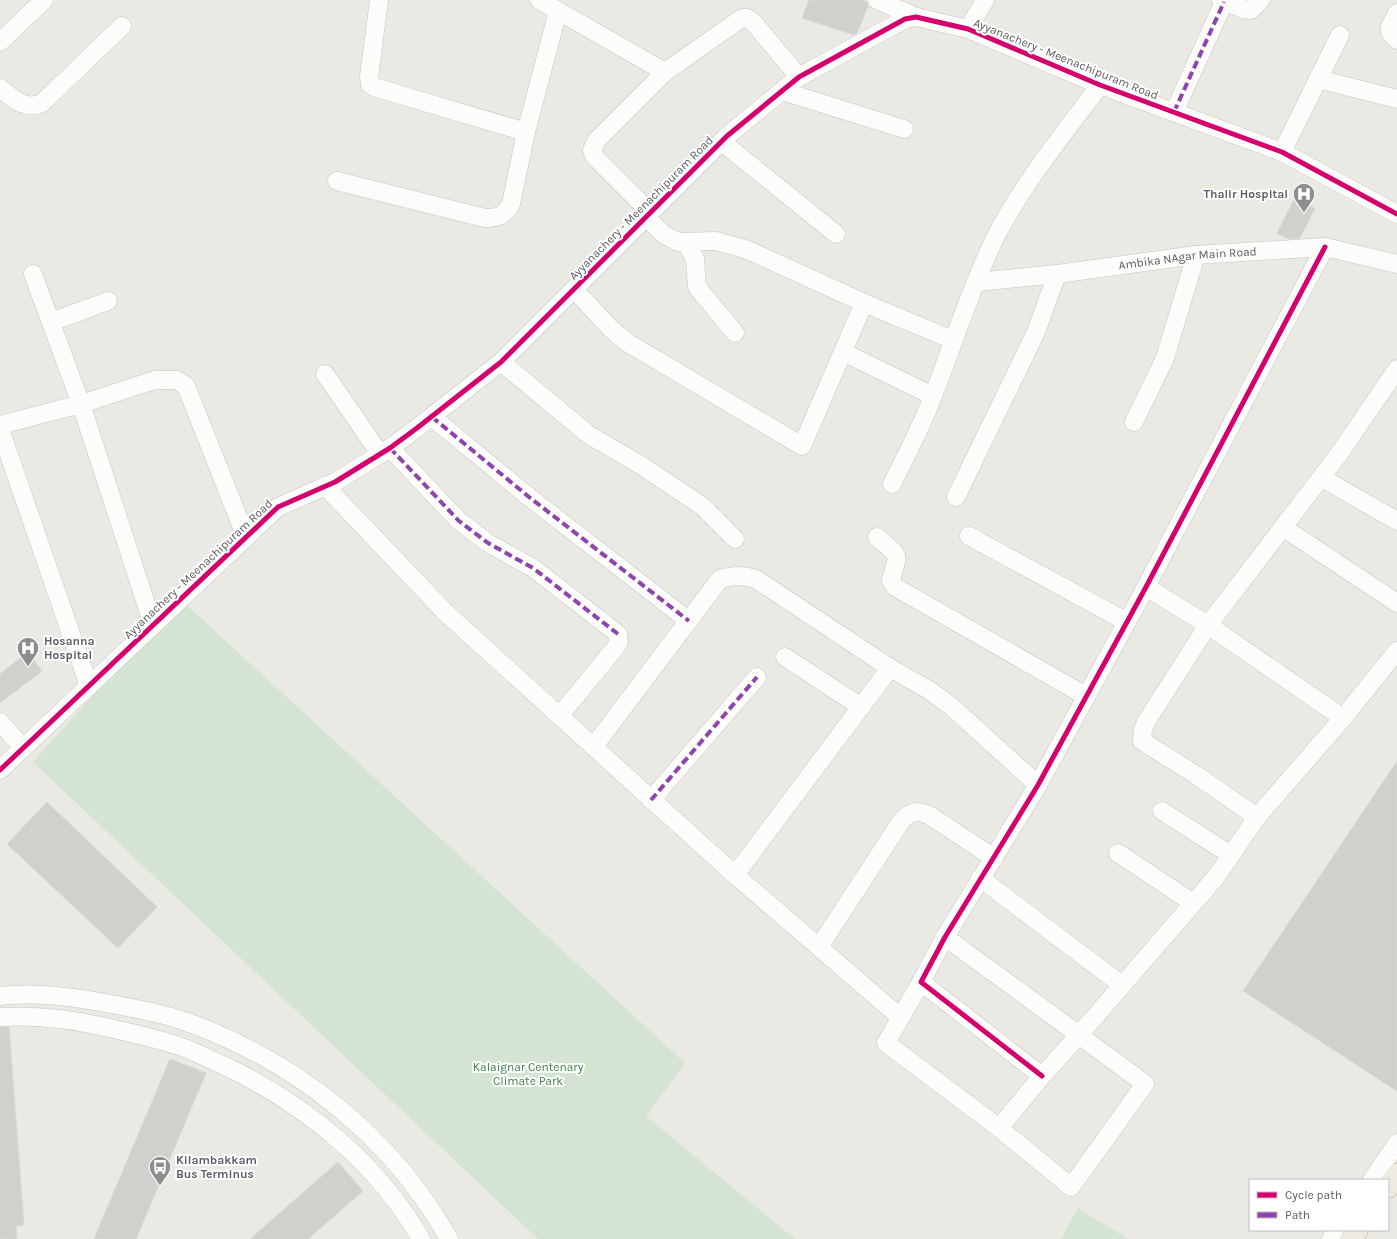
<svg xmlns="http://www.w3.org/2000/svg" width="1397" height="1239" font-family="Karla,sans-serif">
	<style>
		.green { fill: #d3e5d2 }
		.building { fill: #d1d0cd; stroke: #d9d8d4 }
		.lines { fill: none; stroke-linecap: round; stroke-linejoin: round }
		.minor-casing { stroke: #c6c5c5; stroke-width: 19 }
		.highway-casing { stroke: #bdb495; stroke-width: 23 }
		.minor { stroke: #fcfcfb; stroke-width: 18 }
		.highway { stroke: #edebe1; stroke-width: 22 }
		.quiet { stroke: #8e44ad; stroke-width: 4; stroke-dasharray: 8 4; stroke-linecap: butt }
		.cycleway-casing { stroke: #fff; stroke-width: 8 }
		.cycleway { stroke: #d6006c; stroke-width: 5 }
		.labels { text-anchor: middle; stroke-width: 4; stroke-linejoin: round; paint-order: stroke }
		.street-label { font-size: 12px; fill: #5b5d62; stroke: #fff }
		.poi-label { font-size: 12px; font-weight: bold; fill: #5b5d62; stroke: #fff; text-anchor: start }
		.park-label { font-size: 12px; fill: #3c7f44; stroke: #fff }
	</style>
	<rect width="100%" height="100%" fill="#eae9e4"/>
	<g class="green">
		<path d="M 180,599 L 685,1063 L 646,1116 L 795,1239 L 538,1239 L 33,762 Z"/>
		<path d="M 1078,1208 L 1128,1239 L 1061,1239 Z"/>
	</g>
	<g class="building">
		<path d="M 809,0 L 862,0 L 867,2 L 868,6 L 857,33 L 854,35 L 802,18 Z"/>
		<path d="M 1295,198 L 1315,208 L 1300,238 L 1289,239 L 1277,233 Z"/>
		<path d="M 28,652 L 42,671 L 0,703 L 0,674 Z"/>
		<path d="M 1397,761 L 1397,1091 L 1243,991 Z"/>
		<path d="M 47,802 L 157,907 L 118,948 L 7,844 Z"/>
		<path d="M 0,1027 L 9,1027 L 24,1225 L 16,1226 L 17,1239 L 0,1239 Z"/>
		<path d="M 170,1059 L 206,1073 L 136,1239 L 94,1239 Z"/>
		<path d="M 338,1162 L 363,1191 L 308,1239 L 250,1239 Z"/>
	</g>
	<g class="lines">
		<g class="minor-casing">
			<g id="minor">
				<path d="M 379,0 L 369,77 L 370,84 L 374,87 L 526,132"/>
				<path d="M 539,0 L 665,72"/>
				<path d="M 877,0 L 916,17"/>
				<path d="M 1221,0 L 1243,9 L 1251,10 L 1261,0"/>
				<path d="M 1397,13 L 1390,27 L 1390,32 L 1397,40"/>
				<path d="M 968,29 L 985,0"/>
				<path d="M 0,42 L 44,0"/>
				<path d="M 1318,79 L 1397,99"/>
				<path d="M 0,88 C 12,98 26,111 42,103 L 122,26"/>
				<path d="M 782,91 L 904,129"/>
				<path d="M 1174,112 L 1224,2"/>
				<path d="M 722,142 L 836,234"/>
				<path d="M 1282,152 L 1340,35"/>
				<path d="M 337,181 L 485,218 C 498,218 504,216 511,204 L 526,132 L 558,11"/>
				<path d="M 650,212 L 594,156 L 592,150 L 597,140 L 665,72 L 742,18 L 747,18 L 753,22 L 799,77"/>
				<path d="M 646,217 L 663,234 L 678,242 L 716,241 L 748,250 L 864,303 L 953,340"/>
				<path d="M 686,243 L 695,259 L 697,287 L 735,333"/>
				<path d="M 33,274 L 81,404 L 153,625"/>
				<path id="s1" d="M 977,282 L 1057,274 L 1196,255 L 1325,247 L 1397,264"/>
				<path d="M 574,289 L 611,329 L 628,343 L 802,446 L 864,303"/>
				<path d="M 51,322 L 108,301"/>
				<path d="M 843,352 L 933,396"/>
				<path d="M 501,362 L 589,435 L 639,464 L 702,506 L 735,539"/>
				<path d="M 325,374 L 380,454"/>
				<path d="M 432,417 L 529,497 L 689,621"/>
				<path d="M 1134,422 L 1165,358 L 1196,255"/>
				<path d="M 0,425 L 81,404 L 155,380 L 177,380 L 186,386 L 246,537"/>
				<path d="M 0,429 L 89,686"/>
				<path d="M 390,448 L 459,521 L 488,543 L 533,568 L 618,634 L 619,642 L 616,647 L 560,715"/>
				<path d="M 1322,478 L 1397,521"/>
				<path d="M 892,484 C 906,455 922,426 933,396 C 954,343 970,289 995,238 C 1021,186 1065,132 1100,85"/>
				<path d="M 325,486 L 446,613 L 735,875 L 900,1017"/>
				<path d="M 956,497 L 1036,332 L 1057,274"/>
				<path d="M 1284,528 L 1397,603"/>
				<path d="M 969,536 L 1127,622"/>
				<path d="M 877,537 C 901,559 899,550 891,580 L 895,587 L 1086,696"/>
				<path d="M 1146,587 L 1208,625 L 1339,454 L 1397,369"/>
				<path d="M 785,657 L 861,707"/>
				<path d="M 0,722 L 23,748"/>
				<path d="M 594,746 L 720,579 C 734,575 743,575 756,579 L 890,668 L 929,690 L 952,707 L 1038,785"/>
				<path d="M 0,770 L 278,507 L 335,482 L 390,448 L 417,428 L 501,362 L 727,136 L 799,77 L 905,19 L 916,17 L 968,29 L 1100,85 L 1282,152 L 1397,214"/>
				<path d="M 651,800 L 757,677"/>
				<path d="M 1162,811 L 1231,855"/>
				<path d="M 1257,817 L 1196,775 L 1142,741 L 1143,730 L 1146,722 L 1208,625 L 1343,718"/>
				<path d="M 1118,853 L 1193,903"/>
				<path d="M 735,875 L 890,668"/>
				<path d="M 980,878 L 1122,985"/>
				<path d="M 945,937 L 1079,1035 L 1216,877 L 1257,817 L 1343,718 L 1397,651"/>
				<path d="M 819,947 L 902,820 C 912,811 916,810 929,815 L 994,858"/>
				<path d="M 921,982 L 886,1043 L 999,1128 L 1071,1187 L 1145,1084 L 1079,1035 L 1042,1076 L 999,1128"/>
				<path d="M 0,996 C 38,992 74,997 111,1004 C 137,1009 163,1013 187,1022 C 297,1062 392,1137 449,1239"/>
				<path d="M 0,1017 C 39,1015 77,1020 114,1029 C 135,1034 156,1038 176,1045 C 195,1051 213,1061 231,1069 C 308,1107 378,1164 421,1239"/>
				<path d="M 1042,1076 L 921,982 L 945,937 L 1038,785 L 1146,587 L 1325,247"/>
				<path d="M 1372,1180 L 1397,1143"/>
				<path d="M 1331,1239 L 1337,1230"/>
			</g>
		</g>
		<g class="highway-casing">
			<g id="highway">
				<path d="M 1388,1187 L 1397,1175"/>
				<path d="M 1351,1239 L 1357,1230"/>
			</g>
		</g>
		<use href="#minor" class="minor"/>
		<use href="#highway" class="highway"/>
		<g class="quiet">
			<path d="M 1174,112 L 1224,2"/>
			<path d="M 432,417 L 529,497 L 689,621"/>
			<path d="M 390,448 L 459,521 L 488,543 L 533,568 L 618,634"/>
			<path d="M 651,800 L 757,677"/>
		</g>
		<g class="cycleway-casing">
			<g id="cycleway">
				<path d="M 0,770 L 278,507 L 335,482 L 390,448 L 417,428 L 501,362 L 727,136 L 799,77 L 905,19 L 916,17 L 968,29 L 1100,85 L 1282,152 L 1397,214"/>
				<path d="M 1042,1076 L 921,982 L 945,937 L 1038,785 L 1146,587 L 1325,247"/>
			</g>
		</g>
		<use href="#cycleway" class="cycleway"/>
	</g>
	<defs>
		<g id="hospital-pin" transform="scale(1.15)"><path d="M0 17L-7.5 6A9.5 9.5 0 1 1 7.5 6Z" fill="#8d8e90" stroke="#fff"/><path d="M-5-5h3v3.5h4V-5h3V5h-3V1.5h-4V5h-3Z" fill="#fff"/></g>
		<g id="bus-pin" transform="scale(1.15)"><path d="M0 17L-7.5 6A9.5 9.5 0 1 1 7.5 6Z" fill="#8d8e90" stroke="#fff"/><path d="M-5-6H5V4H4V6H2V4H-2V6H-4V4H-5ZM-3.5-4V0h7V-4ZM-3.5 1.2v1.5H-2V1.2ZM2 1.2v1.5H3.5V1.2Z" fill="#fff"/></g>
	</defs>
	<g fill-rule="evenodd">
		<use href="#hospital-pin" x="1304" y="194"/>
		<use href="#hospital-pin" x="28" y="648"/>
		<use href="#bus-pin" x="160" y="1167"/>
	</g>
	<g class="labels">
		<g class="street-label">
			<text transform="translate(1066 59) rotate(22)" y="4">Ayyanachery - Meenachipuram Road</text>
			<text transform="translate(641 208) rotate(-45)" y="4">Ayyanachery - Meenachipuram Road</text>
			<text dy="4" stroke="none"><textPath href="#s1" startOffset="212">Ambika NAgar Main Road</textPath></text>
			<text transform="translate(198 569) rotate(-43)" y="4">Ayyanachery - Meenachipuram Road</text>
		</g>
		<g class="poi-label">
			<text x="1288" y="198" text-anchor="end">Thalir Hospital</text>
			<text x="44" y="645">Hosanna<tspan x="44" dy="14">Hospital</tspan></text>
			<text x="176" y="1164">Kilambakkam<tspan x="176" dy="14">Bus Terminus</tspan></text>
		</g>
		<g class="park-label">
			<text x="528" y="1071">Kalaignar Centenary<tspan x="528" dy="14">Climate Park</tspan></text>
		</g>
	</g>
	<rect x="1249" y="1179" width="140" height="52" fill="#ffffff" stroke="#bdbec0"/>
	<rect x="1257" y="1192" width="20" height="6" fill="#d6006c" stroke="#bdbec0"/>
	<text x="1285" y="1199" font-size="12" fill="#5b5d62">Cycle path</text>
	<rect x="1257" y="1212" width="20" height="6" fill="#8e44ad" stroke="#bdbec0"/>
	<text x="1285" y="1219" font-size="12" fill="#5b5d62">Path</text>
</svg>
